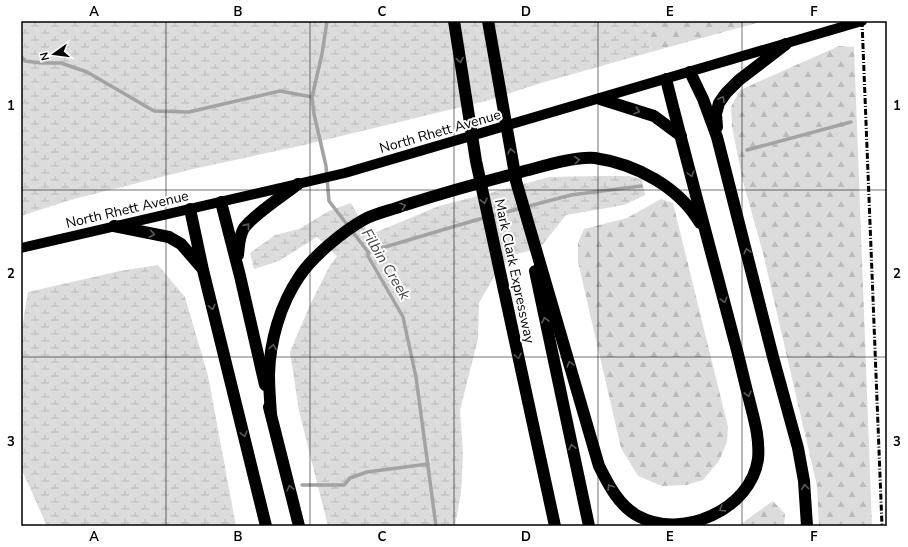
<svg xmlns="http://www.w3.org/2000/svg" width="908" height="547" font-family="'Nunito Sans',sans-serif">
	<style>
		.forest { fill: url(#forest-firs) }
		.wetland { fill: url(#wetland-marsh) }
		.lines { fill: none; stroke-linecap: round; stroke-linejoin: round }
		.stream { stroke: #a3a3a3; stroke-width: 3.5 }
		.major { stroke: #000; stroke-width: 10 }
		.highway { stroke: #000; stroke-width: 12 }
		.rail { stroke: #000; stroke-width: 3; stroke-dasharray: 6 2 1 2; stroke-linecap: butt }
		.oneway { stroke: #595959 }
		.grid { fill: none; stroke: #000; stroke-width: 1; stroke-opacity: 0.55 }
		.labels { text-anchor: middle; stroke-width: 4; stroke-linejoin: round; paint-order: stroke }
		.street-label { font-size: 14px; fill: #000; stroke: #fff }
		.water-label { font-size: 15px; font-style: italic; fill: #444; stroke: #fff }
		.neatline { fill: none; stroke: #000; stroke-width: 1.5 }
		.grid-label { font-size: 13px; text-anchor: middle; font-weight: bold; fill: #000 }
	</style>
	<defs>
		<pattern id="forest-firs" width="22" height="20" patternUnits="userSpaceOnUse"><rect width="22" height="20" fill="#dcdcdc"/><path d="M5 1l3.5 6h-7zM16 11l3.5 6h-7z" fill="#bbb"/></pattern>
		<pattern id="wetland-marsh" width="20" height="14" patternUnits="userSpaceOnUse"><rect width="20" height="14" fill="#dcdcdc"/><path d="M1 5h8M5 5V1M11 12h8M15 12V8" fill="none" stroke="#bbb"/></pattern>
	</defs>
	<rect width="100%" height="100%" fill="#fff"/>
	<g class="forest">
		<path d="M 647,21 L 764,21 L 651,52 Z"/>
		<path d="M 839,46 L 854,47 L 872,526 L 819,526 L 817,486 L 763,253 L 742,178 L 732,126 L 731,107 L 740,90 Z"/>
		<path d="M 661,199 L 673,203 L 728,427 L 727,442 L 719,461 L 703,480 L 686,485 L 662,486 L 638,476 L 621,448 L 578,262 L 578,243 L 584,229 L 627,218 Z"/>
		<path d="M 773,501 L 785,514 L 784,526 L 738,526 Z"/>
	</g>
	<g class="wetland">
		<path d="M 21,21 L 647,21 L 651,52 L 541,83 L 486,101 L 304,145 L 193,169 L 70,200 L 21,216 Z"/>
		<path d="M 594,176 L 629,176 L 642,179 L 645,195 L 624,205 L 566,215 L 540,248 L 513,255 L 495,275 L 479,303 L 478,339 L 460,410 L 463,453 L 461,493 L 455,526 L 328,526 L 299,411 L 290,352 L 309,307 L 329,267 L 337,256 L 317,237 L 279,261 L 254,269 L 250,253 L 275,235 L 299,229 L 329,211 L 351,203 L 369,235 L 439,206 L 550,177 Z"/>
		<path d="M 158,265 L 185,297 L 208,376 L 236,526 L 47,526 L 21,468 L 21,335 L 28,292 L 120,271 Z"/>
	</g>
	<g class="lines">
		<g class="stream">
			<path d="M 327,21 L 322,54 L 312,97 L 314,114 L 326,166 L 329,201 L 368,252 L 368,256 L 403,317 L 416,377 L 436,526"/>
			<path d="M 21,56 L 25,61 L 42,63 L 61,63 L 87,72 L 154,111 L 189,112 L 280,91 L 312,97"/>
			<path d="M 747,150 L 851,122"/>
			<path d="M 368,252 L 476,220 L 571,195 L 641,186"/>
			<path d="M 302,485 L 344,485 L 350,478 L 367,472 L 428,464"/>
		</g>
		<path class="major" d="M 21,248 L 345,173 L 862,21"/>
		<g class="highway">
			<path d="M 454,21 L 476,161 L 555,526"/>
			<path d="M 488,21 L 516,180"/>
			<path d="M 690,72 L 703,99 L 717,137 L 773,357 L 798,448 L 804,481 L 807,526"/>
			<path d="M 600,99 L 654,116 L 681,136"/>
			<path d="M 717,127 L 716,114 L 719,103 L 726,93 L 739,80 L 786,44"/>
			<path d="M 516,181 L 599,466 C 608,484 619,506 638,516 C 681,540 751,510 758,459 C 760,438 754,419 749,399 C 744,380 740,361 735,343 C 712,255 688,167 666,79"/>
			<path d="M 221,202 L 240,276 L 265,385"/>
			<path d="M 190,209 L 203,270 L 266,526"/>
			<path d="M 114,226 L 169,237 L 181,244 L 201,267"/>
			<path d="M 238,255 C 239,246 239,236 244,228 C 253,215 284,195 298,184"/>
			<path d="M 535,271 L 589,526"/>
			<path d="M 269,407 L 299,526"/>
			<path d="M 271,414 C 270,401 269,387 269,374 C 270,341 280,305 299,277 C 312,257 343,231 365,219 C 377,213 392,210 405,205 C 443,193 482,182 521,172 C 541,167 575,156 595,158 C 636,164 679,187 700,223"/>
		</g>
		<path class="rail" d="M 862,21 L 882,526"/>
	</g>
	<defs><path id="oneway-chevron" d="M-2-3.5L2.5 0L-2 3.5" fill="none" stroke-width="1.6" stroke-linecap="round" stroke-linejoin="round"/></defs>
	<g class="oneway">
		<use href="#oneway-chevron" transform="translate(460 60) rotate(81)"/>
		<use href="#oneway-chevron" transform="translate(722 99) rotate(-61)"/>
		<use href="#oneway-chevron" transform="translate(637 111) rotate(18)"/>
		<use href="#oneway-chevron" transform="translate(511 151) rotate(-101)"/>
		<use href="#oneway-chevron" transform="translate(577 160) rotate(-6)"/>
		<use href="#oneway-chevron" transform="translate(691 174) rotate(75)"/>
		<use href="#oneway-chevron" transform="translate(484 201) rotate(78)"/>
		<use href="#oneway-chevron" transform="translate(403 206) rotate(-18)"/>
		<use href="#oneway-chevron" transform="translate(247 226) rotate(-51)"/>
		<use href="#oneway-chevron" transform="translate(152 234) rotate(11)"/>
		<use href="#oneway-chevron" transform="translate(747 251) rotate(-104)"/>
		<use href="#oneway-chevron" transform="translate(724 300) rotate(76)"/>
		<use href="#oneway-chevron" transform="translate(212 307) rotate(76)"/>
		<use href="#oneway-chevron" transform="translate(545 320) rotate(-102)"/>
		<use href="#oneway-chevron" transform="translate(273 347) rotate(-80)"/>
		<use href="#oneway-chevron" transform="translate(518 356) rotate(78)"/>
		<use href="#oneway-chevron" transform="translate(570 364) rotate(-106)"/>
		<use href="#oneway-chevron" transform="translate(748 394) rotate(76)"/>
		<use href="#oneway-chevron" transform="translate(244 434) rotate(76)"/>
		<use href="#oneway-chevron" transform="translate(572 447) rotate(-102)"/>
		<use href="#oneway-chevron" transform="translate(610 487) rotate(-122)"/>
		<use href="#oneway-chevron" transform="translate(805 487) rotate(-95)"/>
		<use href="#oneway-chevron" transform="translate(290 488) rotate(-104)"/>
		<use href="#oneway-chevron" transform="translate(722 509) rotate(148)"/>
	</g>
	<path class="grid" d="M 166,21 L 166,526M 310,21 L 310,526M 454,21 L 454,526M 598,21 L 598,526M 742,21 L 742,526M 21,190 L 887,190M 21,357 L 887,357"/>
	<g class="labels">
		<g class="street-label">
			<text transform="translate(440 131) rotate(-16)" y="5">North Rhett Avenue</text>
			<text transform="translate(127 209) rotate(-13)" y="5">North Rhett Avenue</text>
			<text transform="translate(515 271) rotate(78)" y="5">Mark Clark Expressway</text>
		</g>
		<g class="water-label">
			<text transform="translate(386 264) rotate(59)" y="5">Filbin Creek</text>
		</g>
	</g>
	<rect width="908" height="547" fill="none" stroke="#ffffff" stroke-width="44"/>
	<g transform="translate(54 54) rotate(256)" stroke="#ffffff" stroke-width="3" paint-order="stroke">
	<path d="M0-3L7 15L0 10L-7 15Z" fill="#000000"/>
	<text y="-6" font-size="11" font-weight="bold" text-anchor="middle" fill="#000000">N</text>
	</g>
	<rect x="22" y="22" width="864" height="503" class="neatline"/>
	<g class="grid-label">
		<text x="94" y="16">A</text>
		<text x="238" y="16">B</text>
		<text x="382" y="16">C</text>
		<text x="526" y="16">D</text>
		<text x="670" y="16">E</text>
		<text x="814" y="16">F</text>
		<text x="11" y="110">1</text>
		<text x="897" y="110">1</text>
		<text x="11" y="278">2</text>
		<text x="897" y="278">2</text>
		<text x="11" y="446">3</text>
		<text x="897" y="446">3</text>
		<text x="94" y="541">A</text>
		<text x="238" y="541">B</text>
		<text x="382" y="541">C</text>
		<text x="526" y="541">D</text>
		<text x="670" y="541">E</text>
		<text x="814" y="541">F</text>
	</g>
</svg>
